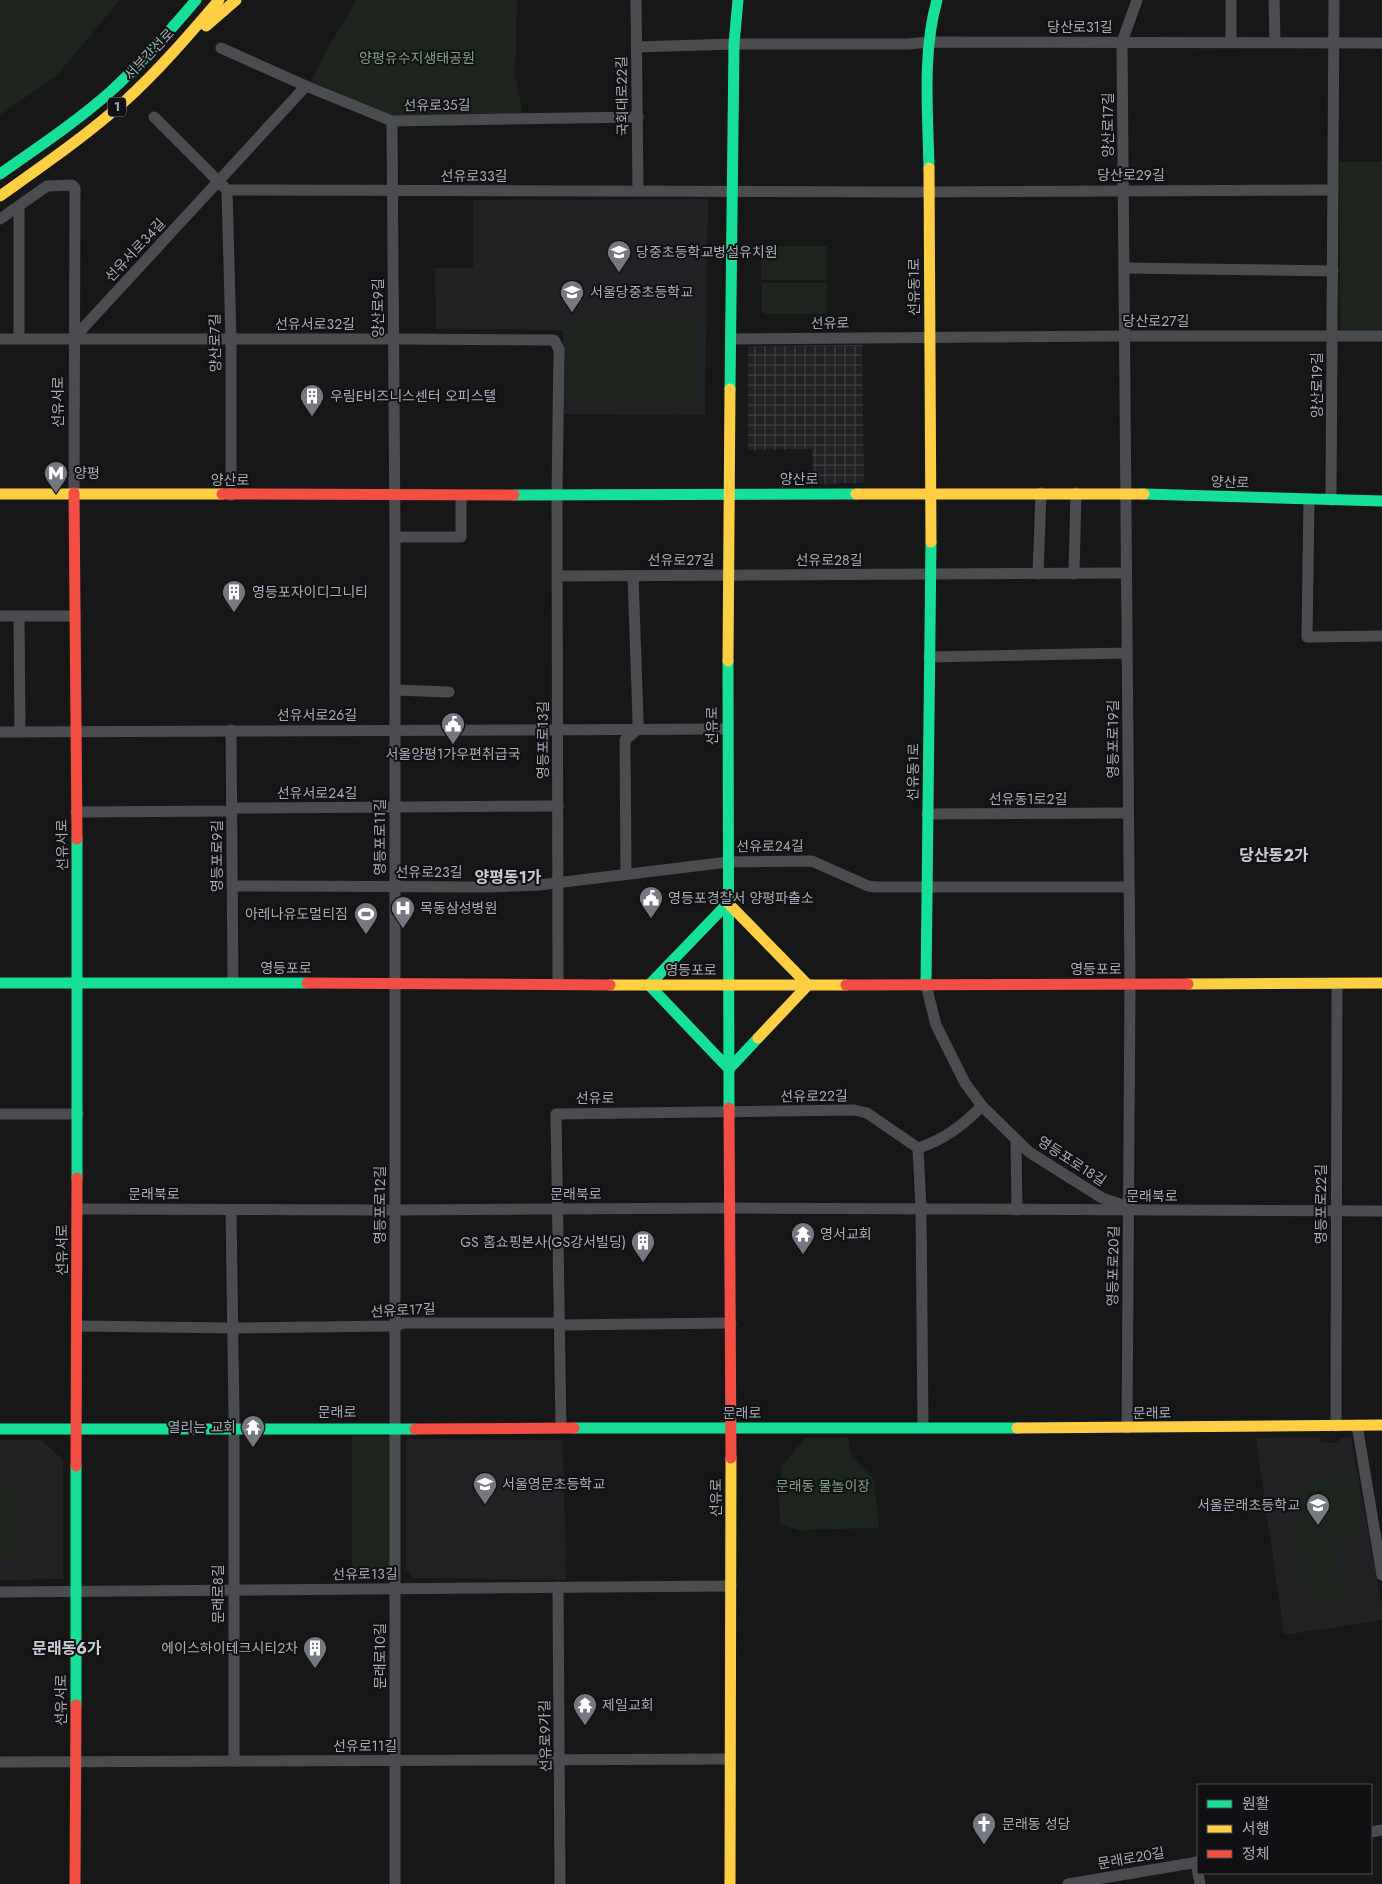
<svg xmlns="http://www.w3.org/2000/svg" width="1382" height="1884" font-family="Jost,'Noto Sans KR',sans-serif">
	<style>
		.built { fill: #212123 }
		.industrial { fill: url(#industrial-grid) }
		.green { fill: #1d241e }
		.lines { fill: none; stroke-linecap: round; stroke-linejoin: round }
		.street { stroke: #4b4c50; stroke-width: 11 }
		.fast { stroke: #16e098; stroke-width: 11 }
		.slow { stroke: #ffcf43; stroke-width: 11 }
		.jam { stroke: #f24e42; stroke-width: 11 }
		.labels { text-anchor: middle; stroke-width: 4; stroke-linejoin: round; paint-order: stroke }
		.shield { fill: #111113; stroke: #7b7e86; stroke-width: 1 }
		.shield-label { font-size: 12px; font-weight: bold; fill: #a8adb8 }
		.street-label { font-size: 14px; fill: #a8adb8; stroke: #111113 }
		.park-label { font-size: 14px; fill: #7fa381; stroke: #111113 }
		.poi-label { font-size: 14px; fill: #a8adb8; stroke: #111113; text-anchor: start }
		.quarter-label { font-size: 16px; font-weight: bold; fill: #c9ccd4; stroke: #111113 }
	</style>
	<defs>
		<pattern id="industrial-grid" width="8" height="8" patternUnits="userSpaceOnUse" patternTransform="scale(1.25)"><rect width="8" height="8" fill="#212123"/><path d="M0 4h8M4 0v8" fill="none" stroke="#3e3f41"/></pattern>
	</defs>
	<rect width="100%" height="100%" fill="#171717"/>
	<g class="built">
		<path d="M 708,199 L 705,415 L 563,414 L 563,330 L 436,329 L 435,268 L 473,268 L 473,200 Z"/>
		<path d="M 1321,1437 L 1321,1443 L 1337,1443 L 1341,1438 L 1351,1437 L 1382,1608 L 1382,1620 L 1284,1635 L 1256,1438 Z"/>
		<path d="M 406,1439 L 563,1440 L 566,1580 L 413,1578 L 406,1569 Z"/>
		<path d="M 0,1440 L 41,1440 L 63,1460 L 63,1579 L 0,1580 Z"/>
	</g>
	<path class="industrial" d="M 862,345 L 864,483 L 813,484 L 812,449 L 748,450 L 748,346 Z"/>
	<g class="green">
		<path d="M 0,0 L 120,0 L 56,76 L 0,115 Z"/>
		<path d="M 357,0 L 517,0 L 515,76 L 523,115 L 392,116 L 311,81 L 330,44 Z"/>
		<path d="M 1339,162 L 1382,162 L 1382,330 L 1340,330 Z"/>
		<rect x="761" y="246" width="66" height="34"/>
		<rect x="762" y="283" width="65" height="31"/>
		<path d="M 570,320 L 698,322 L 697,401 L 569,400 Z"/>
		<path d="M 352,1436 L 391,1436 L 390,1582 L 352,1579 Z"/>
		<path d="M 848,1437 L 851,1454 L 874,1480 L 879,1528 L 798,1530 L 780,1524 L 779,1494 L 782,1466 L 805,1438 Z"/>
		<path d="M 1354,1475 L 1362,1533 L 1334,1537 L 1342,1599 L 1309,1603 L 1292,1484 Z"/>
		<rect x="0" y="1490" width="17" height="68"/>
	</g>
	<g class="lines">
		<g class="street">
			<path d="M 636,0 L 638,191"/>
			<path d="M 1274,0 L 1275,42"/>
			<path d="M 1231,42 L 1231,0"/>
			<path d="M 637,47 L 734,44 L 908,44 L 930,42 L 1382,43"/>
			<path d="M 221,48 L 306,86 L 392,121 L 638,117"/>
			<path d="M 154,117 L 227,190 L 909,192 L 1333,190"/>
			<path d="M 392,121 L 395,537 L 395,1884"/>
			<path d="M 227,190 L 231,339 L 231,495"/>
			<path d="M 0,219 L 47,186 L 72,185 L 75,188 L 74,493"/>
			<path d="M 1124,268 L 1333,271"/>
			<path d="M 0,339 L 394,339 L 554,340 L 559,349 L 557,495 L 558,984"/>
			<path d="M 19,339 L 19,206"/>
			<path d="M 73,339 L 306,86"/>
			<path d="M 731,339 L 1124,336 L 1382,336"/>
			<path d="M 1309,499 L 1307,637 L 1382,636"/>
			<path d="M 1331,500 L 1334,0"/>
			<path d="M 395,537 L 461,537 L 461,495"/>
			<path d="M 1038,574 L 1041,493"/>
			<path d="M 1074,574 L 1076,493"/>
			<path d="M 557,576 L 1126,573"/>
			<path d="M 0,616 L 75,616"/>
			<path d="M 19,616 L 20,732"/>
			<path d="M 929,657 L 1127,653"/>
			<path d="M 395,690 L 449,692"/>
			<path d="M 231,730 L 233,982"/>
			<path d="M 0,732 L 727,729"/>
			<path d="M 76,812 L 231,811 L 236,808 L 558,806"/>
			<path d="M 927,814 L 1128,813"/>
			<path d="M 626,874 L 625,740 L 638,729 L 638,719 L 633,576"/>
			<path d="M 232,886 L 488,887 L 539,885 L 728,862 L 812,861 L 868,886 L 876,887 L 1129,887"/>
			<path d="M 926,985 L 936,1025 L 965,1083 L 982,1106 L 1029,1152 L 1102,1198 L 1126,1206 L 1128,1209"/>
			<path d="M 0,1114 L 78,1114"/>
			<path d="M 1016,1140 L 1017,1210"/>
			<path d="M 918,1148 L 921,1209 L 923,1428"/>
			<path d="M 918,1148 C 944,1140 963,1125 982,1106"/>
			<path d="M 77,1209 L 391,1210 L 730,1208 L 1382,1211"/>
			<path d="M 231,1210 L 234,1417 L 234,1761"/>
			<path d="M 77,1326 L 233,1328 L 395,1326 L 404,1323 L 554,1323 L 559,1325 L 731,1323"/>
			<path d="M 1357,1425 L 1382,1575"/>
			<path d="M 1336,1426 L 1337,983"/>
			<path d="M 561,1428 L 556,1114 L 854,1110 L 867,1113 L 918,1148"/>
			<path d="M 1127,1428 L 1130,984 L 1122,42 L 1137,0"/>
			<path d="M 558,1587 L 560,1884"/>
			<path d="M 0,1592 L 731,1586"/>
			<path d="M 0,1762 L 730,1759"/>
			<path d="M 1371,1832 L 1382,1830"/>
			<path d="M 1196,1862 L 1200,1884"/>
			<path d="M 1068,1884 L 1198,1862"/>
		</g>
		<g class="fast">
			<path d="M 929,168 C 928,113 922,53 937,0"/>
			<path d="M 0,174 C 37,148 76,122 110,92 C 141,64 169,32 196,0"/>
			<path d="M 730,389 L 734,44 L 738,0"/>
			<path d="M 1144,494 L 1382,501"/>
			<path d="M 514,495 L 856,494"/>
			<path d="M 728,661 L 729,1108"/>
			<path d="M 77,839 L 77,1178"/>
			<path d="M 728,903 L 649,985 L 729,1069 L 758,1038"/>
			<path d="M 0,983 L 307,983"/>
			<path d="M 926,985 L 931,542"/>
			<path d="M 574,1428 L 1017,1428"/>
			<path d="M 0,1429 L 415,1429"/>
			<path d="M 76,1705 L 76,1466"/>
		</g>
		<g class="slow">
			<path d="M 206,26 L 236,0"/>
			<path d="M 929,168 L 931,542"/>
			<path d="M 0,196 C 42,166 86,136 125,101 C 159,70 189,35 219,0"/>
			<path d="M 0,494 L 222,494"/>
			<path d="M 856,494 L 1144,494"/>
			<path d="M 728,661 L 730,389"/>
			<path d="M 728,903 L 808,985 L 758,1038"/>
			<path d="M 1188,984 L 1382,983"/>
			<path d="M 610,985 L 846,985"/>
			<path d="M 1017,1428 L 1382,1425"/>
			<path d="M 730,1884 L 731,1458"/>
		</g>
		<g class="jam">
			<path d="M 74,493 L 77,839"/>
			<path d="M 222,494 L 514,495"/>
			<path d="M 307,983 L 610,985"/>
			<path d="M 846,985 L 1188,984"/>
			<path d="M 729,1108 L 731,1458"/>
			<path d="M 415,1429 L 574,1428"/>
			<path d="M 76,1466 L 77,1178"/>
			<path d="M 75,1884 L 76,1705"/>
		</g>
	</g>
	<defs>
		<g id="school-pin" transform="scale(1.25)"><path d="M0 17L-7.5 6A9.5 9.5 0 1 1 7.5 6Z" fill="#757880" stroke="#111113"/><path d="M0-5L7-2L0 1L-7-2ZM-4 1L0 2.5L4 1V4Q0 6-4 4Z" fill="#fff"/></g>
		<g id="building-pin" transform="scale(1.25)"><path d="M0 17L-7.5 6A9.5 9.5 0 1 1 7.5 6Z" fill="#757880" stroke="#111113"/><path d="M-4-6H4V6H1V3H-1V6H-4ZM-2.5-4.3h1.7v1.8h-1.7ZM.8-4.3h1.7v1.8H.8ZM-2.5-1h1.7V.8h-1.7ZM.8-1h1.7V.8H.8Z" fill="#fff"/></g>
		<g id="metro-pin" transform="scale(1.25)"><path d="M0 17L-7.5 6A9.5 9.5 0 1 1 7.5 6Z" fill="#757880" stroke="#111113"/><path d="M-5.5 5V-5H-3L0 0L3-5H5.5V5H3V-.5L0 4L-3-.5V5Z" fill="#fff"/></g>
		<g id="civic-pin" transform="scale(1.25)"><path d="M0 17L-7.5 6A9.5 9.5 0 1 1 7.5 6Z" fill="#757880" stroke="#111113"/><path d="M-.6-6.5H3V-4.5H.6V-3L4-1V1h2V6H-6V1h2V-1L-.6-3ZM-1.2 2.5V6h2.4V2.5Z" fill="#fff"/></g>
		<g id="hospital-pin" transform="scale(1.25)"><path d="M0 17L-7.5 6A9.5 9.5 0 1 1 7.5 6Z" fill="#757880" stroke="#111113"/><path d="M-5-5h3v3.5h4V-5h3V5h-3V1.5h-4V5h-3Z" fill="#fff"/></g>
		<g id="stadium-pin" transform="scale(1.25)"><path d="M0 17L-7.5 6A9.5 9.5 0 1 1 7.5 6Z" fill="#757880" stroke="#111113"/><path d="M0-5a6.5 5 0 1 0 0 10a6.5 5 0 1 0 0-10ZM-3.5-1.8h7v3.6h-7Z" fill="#fff"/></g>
		<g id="temple-pin" transform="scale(1.25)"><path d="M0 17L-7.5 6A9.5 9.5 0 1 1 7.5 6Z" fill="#757880" stroke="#111113"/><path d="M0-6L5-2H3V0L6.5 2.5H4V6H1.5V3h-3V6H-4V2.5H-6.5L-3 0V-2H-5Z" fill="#fff"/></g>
		<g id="church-pin" transform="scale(1.25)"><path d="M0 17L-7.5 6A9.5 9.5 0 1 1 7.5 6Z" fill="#757880" stroke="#111113"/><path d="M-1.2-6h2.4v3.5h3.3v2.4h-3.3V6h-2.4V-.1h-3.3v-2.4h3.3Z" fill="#fff"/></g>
	</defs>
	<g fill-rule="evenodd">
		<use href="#school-pin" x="619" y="252"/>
		<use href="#school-pin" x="572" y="292"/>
		<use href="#building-pin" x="312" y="396"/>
		<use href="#metro-pin" x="56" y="473"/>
		<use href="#building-pin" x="234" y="592"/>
		<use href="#civic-pin" x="453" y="724"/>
		<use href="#civic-pin" x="651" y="898"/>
		<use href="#hospital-pin" x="403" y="908"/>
		<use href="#stadium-pin" x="366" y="914"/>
		<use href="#temple-pin" x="803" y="1234"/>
		<use href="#building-pin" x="643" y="1242"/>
		<use href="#temple-pin" x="253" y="1427"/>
		<use href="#school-pin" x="485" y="1484"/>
		<use href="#school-pin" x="1318" y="1505"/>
		<use href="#building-pin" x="315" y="1648"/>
		<use href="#temple-pin" x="585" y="1705"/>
		<use href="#church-pin" x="984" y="1824"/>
	</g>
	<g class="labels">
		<rect class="shield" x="108" y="97.5" width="18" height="19" rx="4"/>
		<g class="shield-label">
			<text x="117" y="111">1</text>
		</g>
		<g class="street-label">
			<text x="1080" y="32">당산로31길</text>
			<text transform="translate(149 54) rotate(-46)" y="5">서부간선로</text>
			<text transform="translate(622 96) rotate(-91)" y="5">국회대로22길</text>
			<text transform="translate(437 105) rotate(-1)" y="5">선유로35길</text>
			<text transform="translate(1108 125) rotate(-90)" y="5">양산로17길</text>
			<text x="1131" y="180">당산로29길</text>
			<text x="474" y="181">선유로33길</text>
			<text transform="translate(135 250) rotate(-47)" y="5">선유서로34길</text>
			<text transform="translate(914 287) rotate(-90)" y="5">선유동1로</text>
			<text transform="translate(378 308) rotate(-90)" y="5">양산로9길</text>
			<text x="1156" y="326">당산로27길</text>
			<text transform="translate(830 323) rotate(-1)" y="5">선유로</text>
			<text x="315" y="329">선유서로32길</text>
			<text transform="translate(215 343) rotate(-91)" y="5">양산로7길</text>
			<text transform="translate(1317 385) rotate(-90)" y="5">양산로19길</text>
			<text transform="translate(58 402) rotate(-90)" y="5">선유서로</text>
			<text x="799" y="484">양산로</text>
			<text x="230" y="485">양산로</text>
			<text transform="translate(1230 482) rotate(2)" y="5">양산로</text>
			<text x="681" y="565">선유로27길</text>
			<text x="829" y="565">선유로28길</text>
			<text x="317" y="720">선유서로26길</text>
			<text transform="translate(712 726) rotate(-90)" y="5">선유로</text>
			<text transform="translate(1113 739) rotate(-90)" y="5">영등포로19길</text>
			<text transform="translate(543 740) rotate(-90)" y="5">영등포로13길</text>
			<text transform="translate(913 772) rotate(-89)" y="5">선유동1로</text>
			<text x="317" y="798">선유서로24길</text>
			<text x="1028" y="804">선유동1로2길</text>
			<text transform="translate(380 837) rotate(-90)" y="5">영등포로11길</text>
			<text transform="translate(62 845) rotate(-91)" y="5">선유서로</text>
			<text transform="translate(770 846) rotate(-1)" y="5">선유로24길</text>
			<text transform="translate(217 856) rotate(-90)" y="5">영등포로9길</text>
			<text x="429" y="877">선유로23길</text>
			<text x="286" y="973">영등포로</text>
			<text x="1096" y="974">영등포로</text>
			<text x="691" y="975">영등포로</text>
			<text transform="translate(814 1096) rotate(-1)" y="5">선유로22길</text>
			<text x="595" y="1103">선유로</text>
			<text transform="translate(1072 1161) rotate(33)" y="5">영등포로18길</text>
			<text x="154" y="1199">문래북로</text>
			<text x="576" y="1199">문래북로</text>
			<text x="1152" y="1201">문래북로</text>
			<text transform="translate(1321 1204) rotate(-90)" y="5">영등포로22길</text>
			<text transform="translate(380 1205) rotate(-90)" y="5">영등포로12길</text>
			<text transform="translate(62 1250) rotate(-90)" y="5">선유서로</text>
			<text transform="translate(1113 1266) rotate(-89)" y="5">영등포로20길</text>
			<text transform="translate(403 1310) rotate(-3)" y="5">선유로17길</text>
			<text x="337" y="1417">문래로</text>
			<text x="742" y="1418">문래로</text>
			<text transform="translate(1152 1413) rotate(-1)" y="5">문래로</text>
			<text transform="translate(716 1498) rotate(-90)" y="5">선유로</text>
			<text transform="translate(365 1574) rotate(-1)" y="5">선유로13길</text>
			<text transform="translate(218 1594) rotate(-90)" y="5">문래로8길</text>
			<text transform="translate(380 1656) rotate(-90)" y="5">문래로10길</text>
			<text transform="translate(61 1700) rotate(-90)" y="5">선유서로</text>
			<text transform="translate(545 1736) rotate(-91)" y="5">선유로9가길</text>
			<text x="365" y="1751">선유로11길</text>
			<text transform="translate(1131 1858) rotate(-10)" y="5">문래로20길</text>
		</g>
		<g class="park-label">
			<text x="417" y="63">양평유수지생태공원</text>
			<text x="823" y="1491">문래동 물놀이장</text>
		</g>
		<g class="poi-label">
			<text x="636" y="257">당중초등학교병설유치원</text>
			<text x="590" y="297">서울당중초등학교</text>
			<text x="330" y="401">우림E비즈니스센터 오피스텔</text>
			<text x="74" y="478">양평</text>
			<text x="252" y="597">영등포자이디그니티</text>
			<text x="453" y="759" text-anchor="middle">서울양평1가우편취급국</text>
			<text x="668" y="903">영등포경찰서 양평파출소</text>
			<text x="420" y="913">목동삼성병원</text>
			<text x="348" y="919" text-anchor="end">아레나유도멀티짐</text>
			<text x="820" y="1239">영서교회</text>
			<text x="626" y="1247" text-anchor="end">GS 홈쇼핑본사(GS강서빌딩)</text>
			<text x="236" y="1432" text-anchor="end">열리는 교회</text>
			<text x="502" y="1489">서울영문초등학교</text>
			<text x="1300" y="1510" text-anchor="end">서울문래초등학교</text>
			<text x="298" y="1653" text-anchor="end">에이스하이테크시티2차</text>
			<text x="602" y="1710">제일교회</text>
			<text x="1002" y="1829">문래동 성당</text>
		</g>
		<g class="quarter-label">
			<text x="1274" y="861">당산동2가</text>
			<text x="508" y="883">양평동1가</text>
			<text x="67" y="1654">문래동6가</text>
		</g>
	</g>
	<rect x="1197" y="1784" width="175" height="90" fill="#111113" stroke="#4d4f55"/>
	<rect x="1207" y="1800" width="25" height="8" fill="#16e098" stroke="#4d4f55"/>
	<text x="1242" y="1809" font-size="15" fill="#a8adb8">원활</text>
	<rect x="1207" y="1825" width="25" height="8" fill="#ffcf43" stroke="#4d4f55"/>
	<text x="1242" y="1834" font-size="15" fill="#a8adb8">서행</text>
	<rect x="1207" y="1850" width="25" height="8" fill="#f24e42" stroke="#4d4f55"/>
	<text x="1242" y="1859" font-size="15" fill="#a8adb8">정체</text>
</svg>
